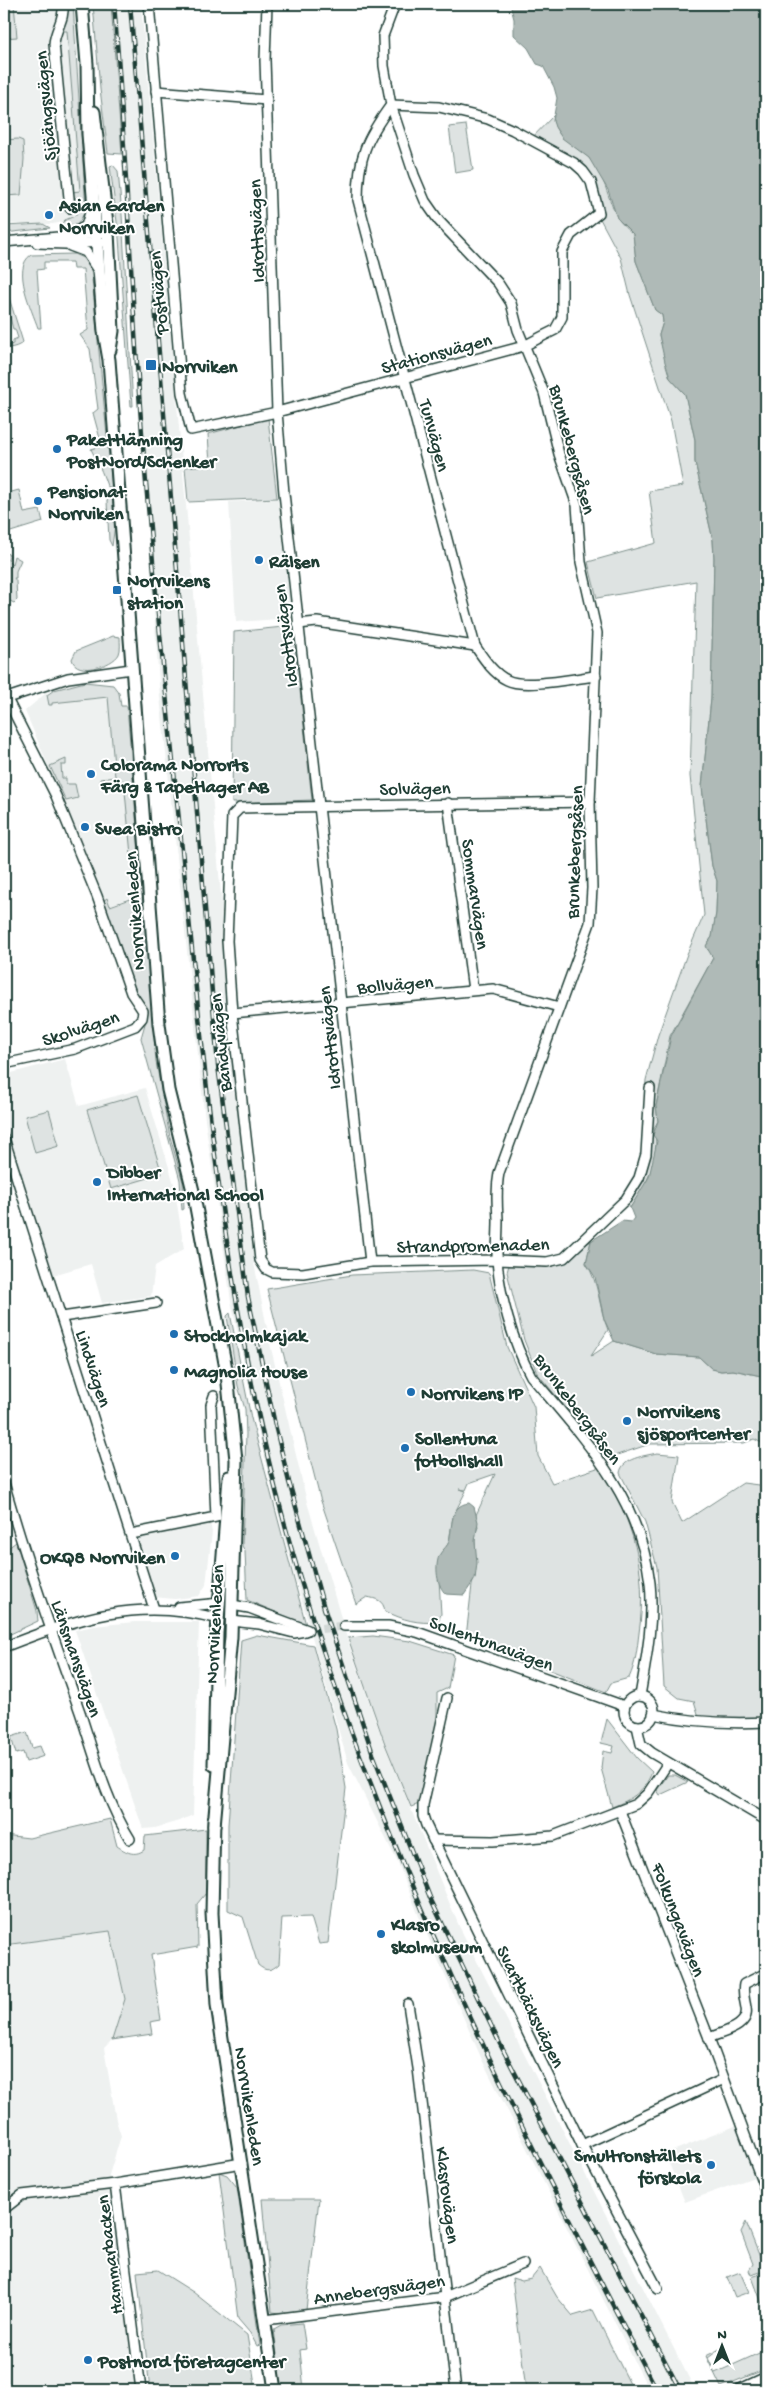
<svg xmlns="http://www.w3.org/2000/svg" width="770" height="2394" font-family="'Gochi Hand',sans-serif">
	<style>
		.built { fill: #eef1f0 }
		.green { fill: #dee3e2; stroke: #7e908b }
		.water { fill: #afbab7; stroke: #758883 }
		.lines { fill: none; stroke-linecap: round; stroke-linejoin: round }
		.minor-tunnel { stroke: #d2d8d6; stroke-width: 9; stroke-dasharray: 9 4.5; stroke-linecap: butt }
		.minor-casing { stroke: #1f3d34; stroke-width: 12 }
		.major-casing { stroke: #1f3d34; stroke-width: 15 }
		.minor { stroke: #fff; stroke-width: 9 }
		.major { stroke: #fff; stroke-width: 11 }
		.rail-casing { stroke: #1f3d34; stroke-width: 4.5 }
		.rail { stroke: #fff; stroke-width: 2.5; stroke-dasharray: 8; stroke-linecap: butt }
		.poi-dot { fill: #1f6fb2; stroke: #fff; stroke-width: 2 }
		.labels { text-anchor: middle; stroke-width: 4; stroke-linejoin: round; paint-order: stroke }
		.street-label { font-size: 19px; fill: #1f3d34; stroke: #fff }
		.poi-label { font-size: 19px; font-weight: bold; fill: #1f3d34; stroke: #fff; text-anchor: start }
	</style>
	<rect width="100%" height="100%" fill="#fff"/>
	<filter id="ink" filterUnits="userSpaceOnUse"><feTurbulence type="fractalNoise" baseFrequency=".02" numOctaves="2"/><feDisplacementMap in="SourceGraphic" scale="10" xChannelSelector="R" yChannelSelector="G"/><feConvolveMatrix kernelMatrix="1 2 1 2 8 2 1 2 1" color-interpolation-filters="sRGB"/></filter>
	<g filter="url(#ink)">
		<g class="built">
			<path d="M 4,4 L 66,4 L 86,202 L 73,220 L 53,224 L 4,224 Z"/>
			<path d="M 111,4 L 141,4 L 254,1263 L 271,1348 L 307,1502 L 349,1645 L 384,1744 L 459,1926 L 695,2390 L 649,2390 L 483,2062 L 418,1914 L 398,1863 L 348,1763 L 295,1577 L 262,1448 L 231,1301 L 205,1120 L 160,697 Z"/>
			<path d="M 278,499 L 292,618 L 236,622 L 229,502 Z"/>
			<path d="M 116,689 L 136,895 L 108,906 L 25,711 L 46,693 Z"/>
			<path d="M 65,1059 L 79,1106 L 145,1088 L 174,1184 L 184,1249 L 155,1266 L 151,1296 L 102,1303 L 91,1264 L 53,1275 L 4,1131 L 4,1075 Z"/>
			<path d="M 210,1523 L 212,1532 L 206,1585 L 199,1596 L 175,1599 L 153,1597 L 136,1541 L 145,1536 Z"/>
			<path d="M 135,1622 L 199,1622 L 193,1815 L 179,1821 L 155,1828 L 143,1829 L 75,1630 L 93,1626 Z"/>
			<path d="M 110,1931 L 125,1999 L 112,2040 L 104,2048 L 116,2120 L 121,2136 L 109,2175 L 135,2390 L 4,2390 L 4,1945 Z"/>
			<path d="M 738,2125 L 757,2176 L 685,2202 L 665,2154 Z"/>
		</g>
		<g class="green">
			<path d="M 4,4 L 14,4 L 17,37 L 4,38 Z"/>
			<path d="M 65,4 L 73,4 L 86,210 L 78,224 L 58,227 L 65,220 L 75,216 L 80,207 L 72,192 L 80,191 L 67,31 L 61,31 Z"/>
			<path d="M 93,4 L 111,4 L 122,154 L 108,153 L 100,89 Z"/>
			<path d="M 554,115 C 551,137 576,145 589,158 C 605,174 607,198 617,217 C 620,223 628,229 633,234 L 636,261 L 655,310 L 662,315 L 663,322 L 659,335 L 670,378 L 685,394 L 695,440 L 695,462 L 713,540 L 714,558 L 711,699 L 702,787 L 712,866 L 717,881 L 716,913 L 712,937 L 707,944 L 707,949 L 712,953 L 713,958 L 670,1036 L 656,1106 L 658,1121 L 654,1128 C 661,1157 647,1185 630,1208 L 623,1197 L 637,1176 L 641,1155 L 646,1080 L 658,1035 L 687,954 L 704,915 L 690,776 L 696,581 L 597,598 L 588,562 L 656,543 L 649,491 L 683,486 L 671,421 L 630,295 L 621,258 L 598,215 L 594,196 L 581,172 L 528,142 Z"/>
			<path d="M 466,125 L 473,170 L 455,173 L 449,127 Z"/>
			<path d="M 18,139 L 23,141 L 24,159 L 21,195 L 4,196 L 4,140 Z"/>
			<path d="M 113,165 L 118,171 L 122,215 L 133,406 L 131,406 L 119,238 L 110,166 Z"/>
			<path d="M 43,224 L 50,228 L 4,233 L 4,226 Z"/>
			<path d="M 74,254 L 83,258 L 91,268 L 112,488 L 107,486 C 102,471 98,463 91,449 L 102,446 L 93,413 L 98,409 L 90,349 L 80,335 L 88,330 L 83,269 L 73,269 L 72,262 L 44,262 L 44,269 L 37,270 L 41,328 L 38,328 C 32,310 11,268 31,255 Z"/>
			<path d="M 4,282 L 23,342 C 19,347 8,349 4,347 L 13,344 L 13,340 L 18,338 L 15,329 L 13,329 L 8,310 L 6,310 Z"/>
			<path d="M 268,418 L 277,498 L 188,502 L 185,467 L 210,465 L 208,434 Z"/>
			<path d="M 19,490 L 24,513 L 40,510 L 43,522 L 4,534 L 4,494 Z"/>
			<path d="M 109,496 L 113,499 L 115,525 L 112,546 L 109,540 L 107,501 Z"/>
			<path d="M 4,552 L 10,555 L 8,560 L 12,564 L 14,556 L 21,560 L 16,571 L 16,578 L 14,578 L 16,581 L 17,600 L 14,603 L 8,600 L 4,584 Z"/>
			<path d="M 293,626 L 312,800 L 232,803 L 234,632 Z"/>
			<path d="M 113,636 L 120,637 C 120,643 121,649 119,654 C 113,666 76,677 72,659 L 76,651 Z"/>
			<path d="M 85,682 L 113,685 L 119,693 L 121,706 L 127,706 L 156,1062 L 170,1137 L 183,1182 L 184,1209 L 182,1210 L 180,1180 L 141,1038 L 148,1013 L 131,984 L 103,901 L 107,898 L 110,906 L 135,897 L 124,781 L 100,782 L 100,779 L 115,777 L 108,697 L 52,703 L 52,705 L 49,705 L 47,695 L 54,690 Z"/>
			<path d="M 66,759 L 66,765 L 61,765 L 62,778 L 66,778 L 66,784 L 75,784 L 78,798 L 66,801 L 50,766 Z"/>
			<path d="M 138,1095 L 162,1174 L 111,1189 L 87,1110 Z"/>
			<path d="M 49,1110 L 59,1146 L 35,1153 L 25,1116 Z"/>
			<path d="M 591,1241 L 586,1263 C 600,1284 598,1306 608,1330 L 591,1356 L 614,1341 L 656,1354 L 699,1357 L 712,1369 L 721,1371 L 733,1370 L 766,1377 L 766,1445 L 754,1439 L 744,1443 L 650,1444 L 608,1458 L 537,1373 L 524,1340 L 507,1272 L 509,1265 L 513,1264 L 548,1265 L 576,1251 Z"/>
			<path d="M 473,1270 L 489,1273 L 507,1347 L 534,1407 L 538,1456 L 552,1483 L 600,1467 C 633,1519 648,1572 639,1633 C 637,1649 636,1663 629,1678 L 611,1683 L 606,1692 L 466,1637 L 472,1585 L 475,1576 L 475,1535 L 478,1527 L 476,1515 L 495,1474 L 469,1483 L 466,1490 L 459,1489 L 466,1491 L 453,1516 L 449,1542 L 438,1562 L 441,1614 L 438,1622 C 418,1624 403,1620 385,1611 C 383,1600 377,1599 367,1597 L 356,1604 L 320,1498 L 267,1289 L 352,1275 Z"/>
			<path d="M 230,1313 L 251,1418 L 306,1625 L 247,1600 L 245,1551 L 242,1546 L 246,1434 L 245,1409 L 238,1386 L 227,1316 Z"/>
			<path d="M 657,1453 L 679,1455 L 672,1502 L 682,1523 L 743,1483 L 766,1486 L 766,1718 L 699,1717 L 694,1701 L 679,1698 L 664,1686 L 657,1567 L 645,1522 L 620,1473 C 622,1458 644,1456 657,1453 Z"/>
			<path d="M 16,1542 L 37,1611 L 38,1621 L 4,1637 L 4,1551 Z"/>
			<path d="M 257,1635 L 313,1645 L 336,1729 L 346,1788 L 328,1943 L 319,1944 L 311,1917 L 282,1918 L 279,1964 C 271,1971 266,1972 258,1965 L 243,1917 L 228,1910 L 228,1825 L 241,1640 Z"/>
			<path d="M 373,1636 L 410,1641 L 454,1655 L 448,1688 L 437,1693 L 437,1721 L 419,1804 L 411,1807 L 385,1744 L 348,1638 Z"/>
			<path d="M 607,1719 L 637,1758 L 652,1772 C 644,1792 632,1799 612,1807 L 601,1768 L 603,1751 L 612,1753 L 614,1746 L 601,1743 Z"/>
			<path d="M 27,1732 L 32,1748 L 40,1746 L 44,1756 L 26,1762 L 23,1752 L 16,1754 L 11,1737 Z"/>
			<path d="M 668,1775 L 675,1775 L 688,1782 L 660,1795 L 657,1790 Z"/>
			<path d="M 110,1819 L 117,1846 C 126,1852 134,1857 144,1850 L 145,1836 L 206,1829 L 206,1893 L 197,1904 L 198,1947 L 151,1955 L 161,2020 L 150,2022 L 152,2034 L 112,2040 L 125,1999 L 110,1931 L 4,1945 L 4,1835 L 29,1838 Z"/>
			<path d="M 219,2172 L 227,2175 L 237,2187 L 260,2345 L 257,2346 L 250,2333 L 238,2319 Z"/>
			<path d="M 262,2199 L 319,2199 L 306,2310 L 280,2313 L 272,2312 Z"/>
			<path d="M 746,2222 L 763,2265 L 762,2271 L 751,2275 L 749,2270 L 753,2264 L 741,2232 Z"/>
			<path d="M 540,2268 L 557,2297 L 573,2316 L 593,2310 L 633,2390 L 526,2390 L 512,2278 L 522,2281 L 531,2279 Z"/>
			<path d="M 158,2270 L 193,2292 L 247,2335 L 256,2390 L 150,2390 L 137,2272 Z"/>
			<path d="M 740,2272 L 749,2292 L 735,2297 L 727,2277 Z"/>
			<path d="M 763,2273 L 766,2277 L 766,2308 L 764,2309 L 752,2277 Z"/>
			<path d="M 302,2323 L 306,2349 L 300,2350 L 304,2390 L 281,2390 L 274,2329 L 281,2325 Z"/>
			<path d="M 720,2349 L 708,2358 L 715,2373 L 766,2350 L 766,2369 L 721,2387 L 706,2356 Z"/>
		</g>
		<g class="water">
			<path d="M 510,4 L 766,4 L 766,1377 L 733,1370 L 721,1371 L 712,1369 L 699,1357 L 656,1354 L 614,1341 L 604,1319 L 595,1277 L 586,1263 L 591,1241 L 622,1221 L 631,1222 L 634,1218 L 630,1208 L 649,1177 L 657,1141 L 653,1135 L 658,1121 L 656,1106 L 671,1036 L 713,958 L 706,946 L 712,937 L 716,913 L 717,881 L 712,866 L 702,787 L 711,699 L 714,558 L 713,540 L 695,462 L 695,440 L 685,394 L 670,378 L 665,362 L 659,335 L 663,322 L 662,315 L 655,310 L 636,261 L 633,234 L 617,218 L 608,190 L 589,158 L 562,138 L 555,127 L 553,121 L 557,98 L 554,87 L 543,66 L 537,64 L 528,48 L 514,35 L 514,19 Z"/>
			<path d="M 469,1503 L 474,1507 L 478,1522 L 475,1541 L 477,1563 L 475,1579 L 464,1595 L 446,1594 C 437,1587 434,1565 440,1554 C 443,1549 448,1546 449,1541 C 453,1527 449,1505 469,1503 Z"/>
		</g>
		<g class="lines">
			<path class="minor-tunnel" d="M 308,1630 L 344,1626"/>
			<g class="minor-casing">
				<g id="minor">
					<path d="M 63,4 C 65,20 55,29 54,44 L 70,208"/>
					<path d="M 149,4 L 182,393 L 191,430 L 277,412 L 524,346 L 543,336 L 555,330 L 562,317 L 562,252 L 571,235 L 599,213 L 591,182 L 583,171 L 574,163 L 513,130 L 488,119 L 439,107 L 391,105 C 366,139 358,157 358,200 L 475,646 C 484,659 493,673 507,680 C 524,689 576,678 596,676"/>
					<path d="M 267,4 L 265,60 L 277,412 L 284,493 L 370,1262"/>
					<path d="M 395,4 L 383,36 L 384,66 L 391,105 L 414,175 L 425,201 L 439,221 L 498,283 L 511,303 L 518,330 L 544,393 L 559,454 L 577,505 L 581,562 L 597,633 L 590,802 L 592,888 L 590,923 L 499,1173 C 496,1189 497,1203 498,1219 C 498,1232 497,1245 497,1258 C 499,1295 513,1343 531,1376 C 584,1439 640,1497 650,1583 C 654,1620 646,1660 640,1696"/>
					<path d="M 156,91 L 267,100"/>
					<path d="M 74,233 L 86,226 L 91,209"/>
					<path d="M 4,242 L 101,233"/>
					<path d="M 37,243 L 65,244 L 102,242"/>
					<path d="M 70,246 L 86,252 L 97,269"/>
					<path d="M 298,624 L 317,622 L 475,646"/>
					<path d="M 4,693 L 56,796 L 97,896 L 131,993 L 143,1011 L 142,1018 L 135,1026 L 75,1049 L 4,1064"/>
					<path d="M 4,699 L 68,678 L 131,669"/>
					<path d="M 590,802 L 240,808 L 232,816 L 227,941 L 232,1013 L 260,1260 L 266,1269 L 272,1272 L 303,1273 L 370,1262 L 497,1260 L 547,1262 L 564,1258 L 626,1199 L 639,1178 L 646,1154 L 650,1088"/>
					<path d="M 448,803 L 473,990"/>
					<path d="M 232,1013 L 493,989 L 559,1007"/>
					<path d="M 4,1138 L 154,1609"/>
					<path d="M 62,1317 L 156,1303"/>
					<path d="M 4,1483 C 26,1560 53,1636 80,1712 C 94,1754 106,1801 130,1839"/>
					<path d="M 131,1534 L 216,1517 L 211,1405 L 214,1396"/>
					<path d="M 232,1605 L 249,1608 L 308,1630"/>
					<path d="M 179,1607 L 220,1603"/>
					<path d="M 231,1621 L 259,1624 L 294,1633 L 305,1631"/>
					<path d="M 344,1626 L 388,1626 L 417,1632 L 624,1706"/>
					<path d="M 4,1647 C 78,1618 138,1597 219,1619"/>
					<circle cx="639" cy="1711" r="15"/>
					<path d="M 447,1698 L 423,1805 L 423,1816 L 426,1825 L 582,2145 L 658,2289"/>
					<path d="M 653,1714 C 691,1722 728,1724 766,1722"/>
					<path d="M 637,1726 L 641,1744 L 652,1753 L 766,1820"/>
					<path d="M 620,1811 L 709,2038 L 766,2192"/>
					<path d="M 433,1840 L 493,1841 L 553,1836 L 636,1804 L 648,1793 L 668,1763"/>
					<path d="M 408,2004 L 418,2068 L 456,2390"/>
					<path d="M 709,2038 C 722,2032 750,2027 746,2008 C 745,2000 742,1993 744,1984 L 766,1973"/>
					<path d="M 582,2145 L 724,2079"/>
					<path d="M 4,2209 L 22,2195 L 115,2184"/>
					<path d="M 265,2320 L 445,2297 L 523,2264"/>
					<path d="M 141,2390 L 115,2184 L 242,2163"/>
					<path d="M 738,2390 L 766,2377"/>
				</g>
			</g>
			<g class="major-casing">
				<g id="major">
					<path d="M 82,4 L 87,64 L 88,134 L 104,331 L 109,360 L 159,1024 L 168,1090 L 193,1191 L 227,1374 L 236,1460 L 231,1637 L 214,1826"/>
					<path d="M 94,112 L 108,232 L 113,331 L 110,350"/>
					<path d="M 214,1765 L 217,1633 L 229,1477"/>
					<path d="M 214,1819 L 212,1913 L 217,2005 L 275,2390"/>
				</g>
			</g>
			<use href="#minor" class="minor"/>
			<use href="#major" class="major"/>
			<g class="rail-casing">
				<g id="rail">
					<path d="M 114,4 C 124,124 129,244 137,364 C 149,546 170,728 188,909 C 209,1124 232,1339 291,1547 C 376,1845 514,2117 657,2390"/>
					<path d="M 130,4 L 218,1065 L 248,1297 L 275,1425 L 289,1482 L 324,1608 L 373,1754 L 431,1900 L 500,2044 L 680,2390"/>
				</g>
			</g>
			<use href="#rail" class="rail"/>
		</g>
	</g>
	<g class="poi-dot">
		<circle cx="49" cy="215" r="5"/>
		<rect x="145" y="359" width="12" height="12" rx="2.5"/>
		<circle cx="57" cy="449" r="5"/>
		<circle cx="38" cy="501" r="5"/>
		<circle cx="259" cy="560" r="5"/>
		<rect x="112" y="585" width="10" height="10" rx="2.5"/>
		<circle cx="91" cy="774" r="5"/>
		<circle cx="85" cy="827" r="5"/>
		<circle cx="97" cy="1182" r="5"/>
		<circle cx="174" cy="1334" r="5"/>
		<circle cx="174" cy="1370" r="5"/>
		<circle cx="411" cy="1392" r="5"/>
		<circle cx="627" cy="1421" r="5"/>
		<circle cx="405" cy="1448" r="5"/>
		<circle cx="175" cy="1556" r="5"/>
		<circle cx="381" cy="1934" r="5"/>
		<circle cx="711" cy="2165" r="5"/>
		<circle cx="88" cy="2360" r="5"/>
	</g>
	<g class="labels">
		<g class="street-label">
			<text transform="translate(44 106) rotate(-95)" y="7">Sjöängsvägen</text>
			<text transform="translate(255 231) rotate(-92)" y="7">Idrottsvägen</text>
			<text transform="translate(157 293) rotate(-95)" y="7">Postvägen</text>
			<text transform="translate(436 352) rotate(-15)" y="7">Stationsvägen</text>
			<text transform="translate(436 435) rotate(75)" y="7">Tunvägen</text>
			<text transform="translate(574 449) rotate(75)" y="7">Brunkebergsåsen</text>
			<text transform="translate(284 636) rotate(-97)" y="7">Idrottsvägen</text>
			<text transform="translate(415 787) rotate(-1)" y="7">Solvägen</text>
			<text transform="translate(573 852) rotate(-88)" y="7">Brunkebergsåsen</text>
			<text transform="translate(477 894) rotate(82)" y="7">Sommarvägen</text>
			<text transform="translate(133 911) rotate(-94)" y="7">Norrvikenleden</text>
			<text transform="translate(395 983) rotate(-5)" y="7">Bollvägen</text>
			<text transform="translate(80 1027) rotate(-18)" y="7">Skolvägen</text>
			<text transform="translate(328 1038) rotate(-96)" y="7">Idrottsvägen</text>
			<text transform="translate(219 1043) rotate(-96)" y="7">Bandyvägen</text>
			<text transform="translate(473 1244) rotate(-1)" y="7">Strandpromenaden</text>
			<text transform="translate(95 1368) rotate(72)" y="7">Lindvägen</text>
			<text transform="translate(579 1408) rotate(53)" y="7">Brunkebergsåsen</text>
			<text transform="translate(213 1624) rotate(-87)" y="7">Norrvikenleden</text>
			<text transform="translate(492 1642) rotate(20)" y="7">Sollentunavägen</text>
			<text transform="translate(78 1658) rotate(71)" y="7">Länsmansvägen</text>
			<text transform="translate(680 1919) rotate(69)" y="7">Folkungavägen</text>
			<text transform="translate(532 2006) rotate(64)" y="7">Svartbäcksvägen</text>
			<text transform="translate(251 2106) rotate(81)" y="7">Norrvikenleden</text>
			<text transform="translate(449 2195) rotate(83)" y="7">Klasrovägen</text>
			<text transform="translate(108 2255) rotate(-97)" y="7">Hammarbacken</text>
			<text transform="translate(379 2288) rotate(-8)" y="7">Annebergsvägen</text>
		</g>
		<g class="poi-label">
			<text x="59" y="211">Asian Garden<tspan x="59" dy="22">Norrviken</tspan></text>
			<text x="162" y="372">Norrviken</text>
			<text x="67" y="445">Pakettlämning<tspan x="67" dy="22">PostNord/Schenker</tspan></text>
			<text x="48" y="497">Pensionat<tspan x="48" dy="22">Norrviken</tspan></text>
			<text x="269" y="567">Rälsen</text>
			<text x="127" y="586">Norrvikens<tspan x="127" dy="22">station</tspan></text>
			<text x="101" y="770">Colorama Norrorts<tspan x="101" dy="22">Färg &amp; Tapetlager AB</tspan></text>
			<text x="95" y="834">Svea Bistro</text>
			<text x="107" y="1178">Dibber<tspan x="107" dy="22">International School</tspan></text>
			<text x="184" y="1341">Stockholmkajak</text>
			<text x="184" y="1377">Magnolia House</text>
			<text x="421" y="1399">Norrvikens IP</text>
			<text x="637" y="1417">Norrvikens<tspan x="637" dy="22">sjösportcenter</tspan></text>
			<text x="415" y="1444">Sollentuna<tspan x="415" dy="22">fotbollshall</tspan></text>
			<text x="165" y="1563" text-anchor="end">OKQ8 Norrviken</text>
			<text x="391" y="1930">Klasro<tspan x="391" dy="22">skolmuseum</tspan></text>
			<text x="701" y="2161" text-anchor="end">Smultronställets<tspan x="701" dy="22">förskola</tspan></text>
			<text x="98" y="2367">Postnord företagcenter</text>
		</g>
	</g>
	<rect width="770" height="2394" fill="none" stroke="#fff" stroke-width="20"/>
	<rect x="10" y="10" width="750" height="2374" fill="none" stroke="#1f3d34" stroke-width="2" filter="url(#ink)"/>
	<g transform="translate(722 2346)" stroke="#ffffff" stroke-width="4" paint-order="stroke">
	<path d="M0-4L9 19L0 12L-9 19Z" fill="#1f3d34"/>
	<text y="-8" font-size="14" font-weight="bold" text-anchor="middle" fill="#1f3d34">N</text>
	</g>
</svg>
